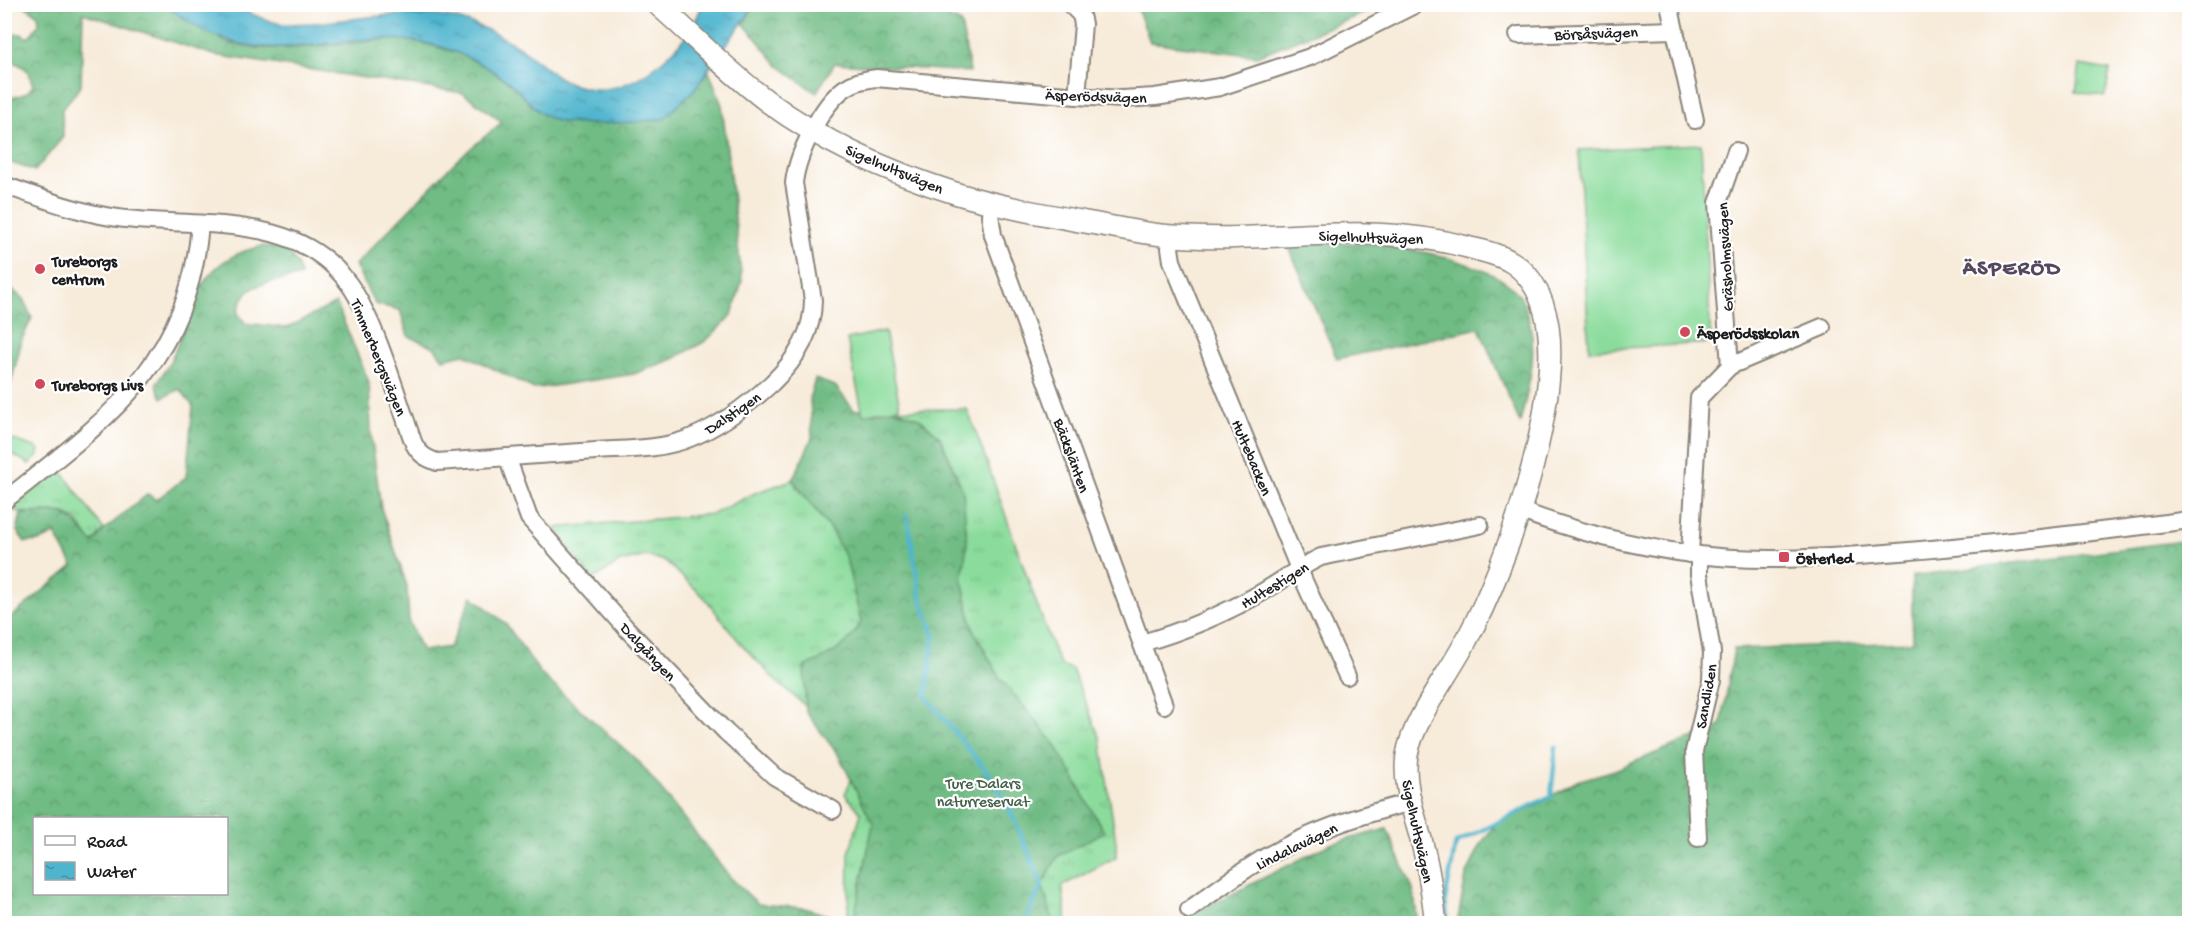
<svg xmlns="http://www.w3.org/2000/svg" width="2194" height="928" font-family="'Gochi Hand',sans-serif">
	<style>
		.grass { fill: url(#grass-tufts); stroke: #547c5c; stroke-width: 1.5 }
		.forest { fill: url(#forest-crowns); stroke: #466c50; stroke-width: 1.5; fill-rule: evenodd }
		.garden { fill: #8bdc9c; stroke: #547c5c; stroke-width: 1.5 }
		.water { fill: url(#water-ripples); stroke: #366875; stroke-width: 1.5 }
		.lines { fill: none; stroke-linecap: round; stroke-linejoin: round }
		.stream { stroke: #4fb5ce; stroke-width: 4.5 }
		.minor-casing { stroke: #8a847a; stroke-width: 20 }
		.tertiary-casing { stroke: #8a847a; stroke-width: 24 }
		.minor { stroke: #fff; stroke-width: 16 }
		.tertiary { stroke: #fff; stroke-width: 21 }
		.poi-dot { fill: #d1495b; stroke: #fff; stroke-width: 2 }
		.labels { text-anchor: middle; stroke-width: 4.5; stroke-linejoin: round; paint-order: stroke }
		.street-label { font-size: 16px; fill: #1c1c1c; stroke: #fff }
		.poi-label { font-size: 16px; font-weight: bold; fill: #1c1c1c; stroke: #fff; text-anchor: start }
		.park-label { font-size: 16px; fill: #435f49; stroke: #fff }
		.district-label { font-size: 22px; font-weight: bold; letter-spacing: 1.5px; fill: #55485e; stroke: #fff }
	</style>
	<defs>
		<pattern id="grass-tufts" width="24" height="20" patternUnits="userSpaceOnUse" patternTransform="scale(1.5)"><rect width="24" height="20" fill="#8bdc9c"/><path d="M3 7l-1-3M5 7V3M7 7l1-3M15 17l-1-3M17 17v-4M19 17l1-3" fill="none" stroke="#77bc86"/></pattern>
		<pattern id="forest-crowns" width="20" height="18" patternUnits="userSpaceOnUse" patternTransform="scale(1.5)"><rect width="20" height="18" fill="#70bc84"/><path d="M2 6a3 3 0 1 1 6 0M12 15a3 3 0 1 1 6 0" fill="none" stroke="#5b986b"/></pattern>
		<pattern id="water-ripples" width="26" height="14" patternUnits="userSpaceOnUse" patternTransform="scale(1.5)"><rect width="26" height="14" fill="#4fb5ce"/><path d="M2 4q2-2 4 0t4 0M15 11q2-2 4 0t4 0" fill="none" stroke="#4192a6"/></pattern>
	</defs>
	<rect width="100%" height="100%" fill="#fff"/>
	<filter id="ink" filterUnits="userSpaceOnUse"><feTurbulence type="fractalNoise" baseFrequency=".0167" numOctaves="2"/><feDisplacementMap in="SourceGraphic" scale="12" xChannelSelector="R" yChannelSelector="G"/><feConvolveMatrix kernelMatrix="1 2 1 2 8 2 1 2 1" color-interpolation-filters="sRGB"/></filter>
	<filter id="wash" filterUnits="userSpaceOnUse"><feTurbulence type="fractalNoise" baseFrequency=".008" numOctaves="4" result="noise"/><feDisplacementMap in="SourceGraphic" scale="24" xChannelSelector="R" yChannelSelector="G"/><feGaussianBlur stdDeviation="1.35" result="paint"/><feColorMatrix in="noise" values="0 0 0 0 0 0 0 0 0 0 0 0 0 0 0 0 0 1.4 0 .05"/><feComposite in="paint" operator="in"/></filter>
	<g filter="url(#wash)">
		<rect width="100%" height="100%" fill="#f7ebd9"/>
		<g class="grass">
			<path d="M 2080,65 L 2110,70 L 2105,97 L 2076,92 Z"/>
			<path d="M 967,409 C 1000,493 1026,581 1060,665 L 1072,669 L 1101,740 L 1116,842 L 1116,857 L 1062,886 L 1067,923 L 848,923 L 849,853 L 861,813 L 845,794 L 862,754 L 776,681 L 741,644 L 704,597 L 665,561 L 646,556 L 620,562 L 592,580 L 555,528 L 713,514 L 755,493 L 792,480 L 830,529 L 854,410 Z"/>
			<path d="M 4,437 L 35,447 L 39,450 L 37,457 L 29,464 L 5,450 Z"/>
			<path d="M 54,473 L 63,473 L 104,530 L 92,544 C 87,536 82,526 75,520 C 57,504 31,519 10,509 Z"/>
		</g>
		<g class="forest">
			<path d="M 23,5 L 165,5 L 226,42 L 257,48 L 292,48 L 394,39 L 420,42 L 462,54 L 485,66 L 511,84 L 533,106 L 593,123 L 664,119 L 709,71 L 722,105 L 742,281 L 732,315 L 706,341 L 671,360 L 634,374 L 534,389 L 464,354 L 443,359 L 434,347 L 408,336 L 400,310 L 375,304 L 355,265 L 457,160 L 502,122 L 463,93 L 214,55 L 83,13 L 81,86 L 62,109 L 63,137 L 35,171 L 5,161 L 5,100 C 15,96 28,96 33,85 L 27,70 C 8,54 5,71 5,35 L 21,34 L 28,38 L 39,24 L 38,15 Z"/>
			<path d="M 755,5 L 925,5 L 961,23 L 970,72 L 835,63 L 816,93 L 779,66 L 743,23 Z"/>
			<path d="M 1136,5 L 1385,4 L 1385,5 L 1257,56 L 1150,42 Z"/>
			<path d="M 1287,243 C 1318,244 1352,241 1383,245 C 1419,250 1508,266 1523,302 C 1541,344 1530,382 1520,423 L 1479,328 L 1337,359 Z"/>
			<path d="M 263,246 L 285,249 L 297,264 L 301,276 C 274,282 242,281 238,313 L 245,323 L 287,328 L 336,303 L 369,382 L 371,433 L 381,508 L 407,586 L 409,622 L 422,651 L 450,647 L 472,596 L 506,624 L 541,674 L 640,763 L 730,877 L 758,904 L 805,908 L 851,923 L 5,923 L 5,622 L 73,566 L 55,534 L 40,541 L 25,542 L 17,531 L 21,514 C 68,511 63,508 93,543 L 104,530 L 148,494 L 156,500 L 186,477 L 193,406 L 180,389 L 162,398 L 156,384 C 198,329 180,263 263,246 ZM 226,818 L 226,894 L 34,894 L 34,818 Z"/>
			<path d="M 4,283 L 23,299 L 32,318 L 22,339 L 9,391 L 4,390 Z"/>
			<path d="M 815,379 L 835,386 L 854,410 L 890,408 L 919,418 L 940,437 L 963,491 L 967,543 L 962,580 L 973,629 L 1000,678 L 1055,744 L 1104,832 L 1058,856 L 1042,885 L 1054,923 L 853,923 L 873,824 L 839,756 L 806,712 L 804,667 C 831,655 847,648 861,622 L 846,558 L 830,529 L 793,480 L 812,438 L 810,396 Z"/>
			<path d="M 2189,540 L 2189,923 L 1457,924 L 1466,876 L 1481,844 L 1496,823 L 1535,806 L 1577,781 L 1615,770 L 1721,726 L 1734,649 L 1912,642 L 1912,576 Z"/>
			<path d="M 1387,829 L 1413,889 L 1418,923 L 1173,924 L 1330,844 Z"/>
		</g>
		<g class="garden">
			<path d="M 1701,144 L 1711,343 L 1589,350 L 1579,150 Z"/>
			<path d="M 885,331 L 900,407 L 863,415 L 847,339 Z"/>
		</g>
		<path class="water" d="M 166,5 C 184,5 206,1 225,5 C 246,8 264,23 285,24 C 337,25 389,9 440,16 C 466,19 493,31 516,45 C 531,54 544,68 560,78 C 593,98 628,89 656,66 C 676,50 694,29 702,5 L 755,5 L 694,90 L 664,119 C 643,122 568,128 551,119 C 534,111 524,95 510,83 C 489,67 466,55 441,47 C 340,17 263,89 166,5 Z"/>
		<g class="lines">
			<g class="stream">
				<path d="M 907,515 L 921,600 L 934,635 L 926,697 L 988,773 L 1008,805 L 1042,885 L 1024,924"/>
				<path d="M 1448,924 L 1445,900 L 1456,843 L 1551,796 L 1556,747"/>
			</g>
		</g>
	</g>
	<g filter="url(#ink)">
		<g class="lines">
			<g class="minor-casing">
				<g id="minor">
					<path d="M 1070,4 L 1081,15 L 1083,24 L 1077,96"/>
					<path d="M 1669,4 L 1695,120"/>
					<path d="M 1518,35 L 1674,30"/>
					<path d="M 4,185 C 41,198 79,213 118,218 C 197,229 296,210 349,284 C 377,323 397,398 414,444 C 420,455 426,458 437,462 C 490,458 543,455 596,451 C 626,449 661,450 690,438 C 720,426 748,405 772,383 C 796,360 813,333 813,300 L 794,183 C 797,155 821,105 845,88 C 855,81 865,80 876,78 L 1077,96 L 1122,99 L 1155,97 L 1220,87 L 1310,57 L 1416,4"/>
					<path d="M 992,204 L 990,215 L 993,235 L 1164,705"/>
					<path d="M 1173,236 L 1170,248 L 1172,261 L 1304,581 L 1347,676"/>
					<path d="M 1730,366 L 1822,327"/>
					<path d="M 507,457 L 529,518 L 627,629 L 726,732 L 774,776 L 833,810"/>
					<path d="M 4,501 C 106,420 188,365 200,225"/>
					<path d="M 1519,510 C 1573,531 1633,546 1691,554 C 1755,563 1822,558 1886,553 C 1988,545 2088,533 2190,520"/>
					<path d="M 1690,554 L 1699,398 L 1730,366 L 1718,203 L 1736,151"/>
					<path d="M 1142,643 C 1184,631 1224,614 1261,593 C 1282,581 1299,567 1321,557 L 1480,525"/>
					<path d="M 1698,838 L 1694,751 L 1711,680 L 1712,652 L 1699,574 L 1699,555"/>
					<path d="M 1189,910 C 1215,891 1241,871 1269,855 C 1314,830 1363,814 1412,802"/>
				</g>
			</g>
			<g class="tertiary-casing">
				<path id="tertiary" d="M 657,4 C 694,36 728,72 767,101 C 824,143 891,173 958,194 C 1005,208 1053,216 1102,225 C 1126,229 1150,235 1174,236 C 1272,244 1371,220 1467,247 C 1482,251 1500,254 1513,263 C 1534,277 1544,302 1548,326 C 1560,409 1507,566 1467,639 C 1450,673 1413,719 1407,755 C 1402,786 1417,821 1424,851 C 1430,875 1433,899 1436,924"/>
			</g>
			<use href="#minor" class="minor"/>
			<use href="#tertiary" class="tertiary"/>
		</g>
	</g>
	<g class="poi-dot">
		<circle cx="40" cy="269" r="6"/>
		<circle cx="1685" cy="332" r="6"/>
		<circle cx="40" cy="384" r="6"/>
		<rect x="1778" y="551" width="12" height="12" rx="3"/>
	</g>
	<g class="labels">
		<g class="street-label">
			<text transform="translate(1596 32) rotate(-2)" y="6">Börsåsvägen</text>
			<text transform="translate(1096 95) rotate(2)" y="6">Äsperödsvägen</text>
			<text transform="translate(895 168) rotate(23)" y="6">Sigelhultsvägen</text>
			<text transform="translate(1371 236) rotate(2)" y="6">Sigelhultsvägen</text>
			<text transform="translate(1724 257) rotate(-93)" y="6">Gräsholmsvägen</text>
			<text transform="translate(380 357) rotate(68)" y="6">Timmerbergsvägen</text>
			<text transform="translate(732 412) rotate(-34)" y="6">Dalstigen</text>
			<text transform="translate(1073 455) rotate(70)" y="6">Bäckslänten</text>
			<text transform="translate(1253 457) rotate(67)" y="6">Hultebacken</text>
			<text transform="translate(1274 584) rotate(-31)" y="6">Hultestigen</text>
			<text transform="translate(649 651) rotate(47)" y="6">Dalgången</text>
			<text transform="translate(1705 696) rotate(-80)" y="6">Sandliden</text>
			<text transform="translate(1419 831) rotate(78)" y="6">Sigelhultsvägen</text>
			<text transform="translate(1296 845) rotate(-26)" y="6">Lindalavägen</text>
		</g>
		<g class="poi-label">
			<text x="52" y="266">Tureborgs<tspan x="52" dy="18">centrum</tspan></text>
			<text x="1697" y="338">Äsperödsskolan</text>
			<text x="52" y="390">Tureborgs Livs</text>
			<text x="1796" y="563">Österled</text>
		</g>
		<g class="park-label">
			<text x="983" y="788">Ture Dalars<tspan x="983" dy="18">naturreservat</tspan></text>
		</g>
		<g class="district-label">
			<text x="2012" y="274">ÄSPERÖD</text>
		</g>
	</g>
	<rect width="2194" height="928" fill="none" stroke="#fff" stroke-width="24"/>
	<rect x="33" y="817" width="195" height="78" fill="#ffffff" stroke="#a4a4a4" stroke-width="1.5"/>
	<rect x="45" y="836" width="30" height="9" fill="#ffffff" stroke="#a4a4a4" stroke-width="1.5"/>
	<text x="87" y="847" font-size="18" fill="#1c1c1c">Road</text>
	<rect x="45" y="862" width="30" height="18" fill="url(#water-ripples)" stroke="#a4a4a4" stroke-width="1.5"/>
	<text x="87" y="877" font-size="18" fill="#1c1c1c">Water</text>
</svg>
